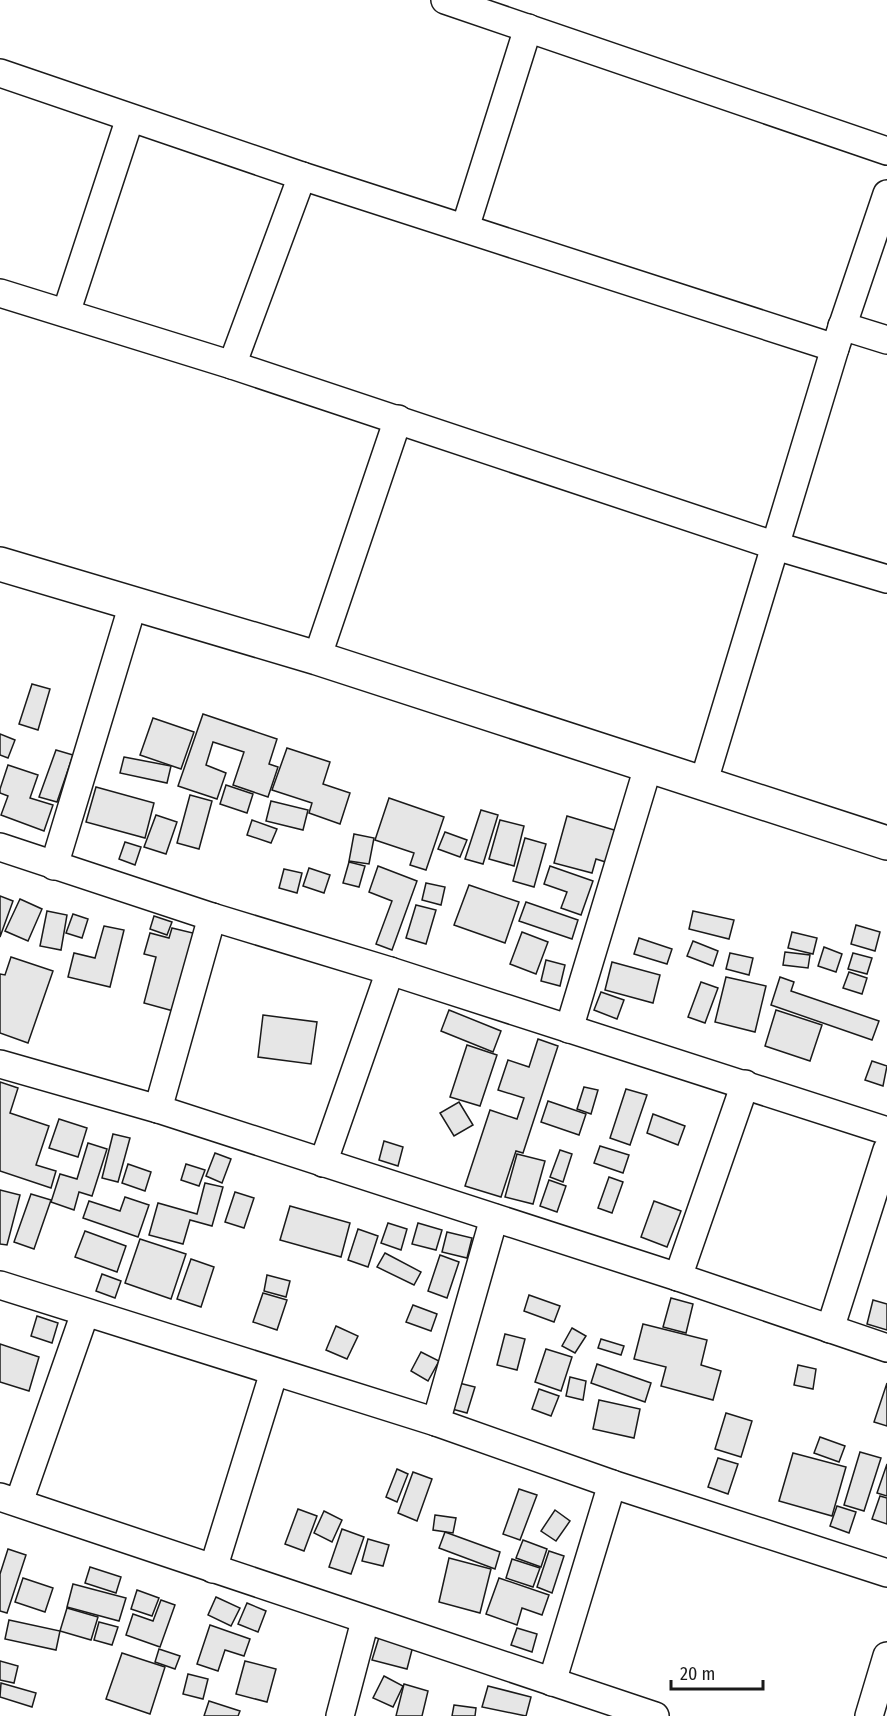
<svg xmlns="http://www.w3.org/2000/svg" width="887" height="1716" font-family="'Fira Sans Condensed',sans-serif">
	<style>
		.building { fill: #e6e6e6; stroke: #1a1a1a; stroke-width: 1.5 }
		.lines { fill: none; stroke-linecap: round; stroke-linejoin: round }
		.minor-casing { stroke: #1a1a1a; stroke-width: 30 }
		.tertiary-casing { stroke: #1a1a1a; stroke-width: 36 }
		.minor { stroke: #fff; stroke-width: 27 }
		.tertiary { stroke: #fff; stroke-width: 33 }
	</style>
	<rect width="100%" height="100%" fill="#fff"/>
	<g class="building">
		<path d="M 32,684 L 50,689 L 38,730 L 19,724 Z"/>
		<path d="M 203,714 L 277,739 L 269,764 L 278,767 L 268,797 L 233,785 L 244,752 L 213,742 L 206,765 L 226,773 L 217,799 L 178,786 Z"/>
		<path d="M 153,718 L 194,732 L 181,769 L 140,755 Z"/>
		<path d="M 0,734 L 15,740 L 8,758 L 0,755 Z"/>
		<path d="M 287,748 L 330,762 L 323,784 L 350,793 L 340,824 L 309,813 L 312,803 L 272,790 Z"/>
		<path d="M 56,750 L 73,755 L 57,802 L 39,797 Z"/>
		<path d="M 124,757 L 171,766 L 167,783 L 120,773 Z"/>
		<path d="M 8,765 L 38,775 L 30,798 L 53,805 L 44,831 L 1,815 L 8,796 L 0,793 L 0,789 Z"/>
		<path d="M 226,785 L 253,794 L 247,813 L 220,804 Z"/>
		<path d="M 96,787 L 154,803 L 145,838 L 86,822 Z"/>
		<path d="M 190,795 L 212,801 L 199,849 L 177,843 Z"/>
		<path d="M 389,798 L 444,817 L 426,870 L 410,865 L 414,853 L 375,840 Z"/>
		<path d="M 271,801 L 308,810 L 303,830 L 266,821 Z"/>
		<path d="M 481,810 L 498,815 L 483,864 L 465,859 Z"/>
		<path d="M 156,815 L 177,822 L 166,854 L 144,847 Z"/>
		<path d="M 567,816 L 621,832 L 612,864 L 596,859 L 592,873 L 554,863 Z"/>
		<path d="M 252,820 L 277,829 L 271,843 L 247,835 Z"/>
		<path d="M 500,820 L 524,826 L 514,866 L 489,859 Z"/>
		<path d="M 445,832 L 467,840 L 460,857 L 438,849 Z"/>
		<path d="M 354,834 L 374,838 L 369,864 L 349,861 Z"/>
		<path d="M 525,838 L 546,844 L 534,887 L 513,881 Z"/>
		<path d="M 125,842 L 141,847 L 135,865 L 119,859 Z"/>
		<path d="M 349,862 L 365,866 L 359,887 L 343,883 Z"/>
		<path d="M 378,866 L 417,881 L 392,950 L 376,944 L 392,901 L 369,892 Z"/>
		<path d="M 550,866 L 593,881 L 581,915 L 561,908 L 567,892 L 544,884 Z"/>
		<path d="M 309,868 L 330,875 L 324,893 L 303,886 Z"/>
		<path d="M 284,869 L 302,873 L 297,893 L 279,888 Z"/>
		<path d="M 426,883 L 445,887 L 441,905 L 422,900 Z"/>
		<path d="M 469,885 L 519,902 L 505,943 L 454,925 Z"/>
		<path d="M 0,896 L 13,901 L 0,937 Z"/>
		<path d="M 20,899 L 42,909 L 28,941 L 5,931 Z"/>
		<path d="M 526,902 L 578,920 L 572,939 L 519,921 Z"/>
		<path d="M 416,905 L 436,910 L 426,944 L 406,938 Z"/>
		<path d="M 47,911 L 67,915 L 61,950 L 40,946 Z"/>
		<path d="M 693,911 L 734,920 L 729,939 L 689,929 Z"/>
		<path d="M 73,914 L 88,919 L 82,938 L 66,933 Z"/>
		<path d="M 154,916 L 172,922 L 167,935 L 150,929 Z"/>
		<path d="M 856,925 L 880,932 L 875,951 L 851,944 Z"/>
		<path d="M 104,926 L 124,930 L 110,987 L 68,977 L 74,953 L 95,958 Z"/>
		<path d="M 172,928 L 197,934 L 177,1012 L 144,1003 L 156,957 L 144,954 L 150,933 L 169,938 Z"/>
		<path d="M 522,932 L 548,942 L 536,974 L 510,964 Z"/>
		<path d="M 792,932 L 817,938 L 813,954 L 788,948 Z"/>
		<path d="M 639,938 L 672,949 L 667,964 L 634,954 Z"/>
		<path d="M 693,941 L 718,951 L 713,966 L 687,956 Z"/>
		<path d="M 824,947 L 842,954 L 836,972 L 818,966 Z"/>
		<path d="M 785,952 L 810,955 L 808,968 L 783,965 Z"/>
		<path d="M 730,953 L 753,958 L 749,975 L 726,969 Z"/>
		<path d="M 853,953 L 872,958 L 867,974 L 848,969 Z"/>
		<path d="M 11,957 L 53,971 L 28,1043 L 0,1033 L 0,974 L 5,975 Z"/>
		<path d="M 546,960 L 565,965 L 560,986 L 541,981 Z"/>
		<path d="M 612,962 L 660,975 L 653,1003 L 605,990 Z"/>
		<path d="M 849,972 L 867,978 L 862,994 L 843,988 Z"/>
		<path d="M 726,977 L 766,986 L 755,1032 L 715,1022 Z"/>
		<path d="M 780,977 L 794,982 L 791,991 L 879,1021 L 872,1040 L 771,1005 Z"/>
		<path d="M 701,982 L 718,988 L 705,1023 L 688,1017 Z"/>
		<path d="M 601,992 L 624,1000 L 617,1019 L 594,1010 Z"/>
		<path d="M 449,1010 L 501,1031 L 493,1052 L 441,1031 Z"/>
		<path d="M 776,1010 L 822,1025 L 810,1061 L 765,1046 Z"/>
		<path d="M 263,1015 L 317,1022 L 311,1064 L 258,1057 Z"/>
		<path d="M 538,1039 L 558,1046 L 523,1153 L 516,1151 L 501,1197 L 465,1186 L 490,1110 L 517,1119 L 524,1098 L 498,1090 L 508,1060 L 529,1067 Z"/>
		<path d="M 467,1045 L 497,1055 L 480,1106 L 450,1097 Z"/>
		<path d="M 872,1061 L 887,1066 L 883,1086 L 865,1080 Z"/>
		<path d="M 0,1082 L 18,1088 L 10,1113 L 49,1126 L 36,1165 L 56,1171 L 51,1188 L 0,1171 Z"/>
		<path d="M 584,1087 L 598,1090 L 591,1114 L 577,1109 Z"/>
		<path d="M 626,1089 L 647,1095 L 630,1145 L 610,1138 Z"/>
		<path d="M 548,1101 L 586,1114 L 579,1135 L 541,1122 Z"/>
		<path d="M 459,1102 L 473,1125 L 454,1136 L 440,1113 Z"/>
		<path d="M 653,1114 L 685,1126 L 678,1145 L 647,1133 Z"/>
		<path d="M 59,1119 L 87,1128 L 78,1157 L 49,1148 Z"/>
		<path d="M 113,1134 L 130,1138 L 118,1182 L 102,1178 Z"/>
		<path d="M 384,1141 L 403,1147 L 398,1166 L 379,1160 Z"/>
		<path d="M 88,1143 L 107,1149 L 92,1196 L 79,1192 L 74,1210 L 51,1202 L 60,1174 L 77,1179 Z"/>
		<path d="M 600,1146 L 629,1155 L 623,1173 L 594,1163 Z"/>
		<path d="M 560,1150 L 572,1154 L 563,1182 L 550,1177 Z"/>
		<path d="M 215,1153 L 231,1159 L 222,1183 L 206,1176 Z"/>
		<path d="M 517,1154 L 545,1161 L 533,1204 L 505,1197 Z"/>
		<path d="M 128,1164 L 151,1172 L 145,1191 L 122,1183 Z"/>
		<path d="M 186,1164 L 205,1170 L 199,1186 L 181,1180 Z"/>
		<path d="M 609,1177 L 623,1182 L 612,1213 L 598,1208 Z"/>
		<path d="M 549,1180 L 566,1186 L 557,1212 L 540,1206 Z"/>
		<path d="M 205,1183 L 223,1187 L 212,1226 L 190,1220 L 183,1244 L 149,1235 L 158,1203 L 197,1214 Z"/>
		<path d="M 0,1190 L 20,1195 L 7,1245 L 0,1244 Z"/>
		<path d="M 235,1192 L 254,1198 L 244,1228 L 225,1222 Z"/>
		<path d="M 31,1194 L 51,1200 L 34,1249 L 14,1242 Z"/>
		<path d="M 125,1197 L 149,1205 L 138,1237 L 83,1218 L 89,1201 L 120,1211 Z"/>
		<path d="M 654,1201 L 681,1211 L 667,1247 L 641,1237 Z"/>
		<path d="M 290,1206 L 350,1223 L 341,1257 L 280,1240 Z"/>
		<path d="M 388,1223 L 407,1229 L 401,1250 L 381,1243 Z"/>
		<path d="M 418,1223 L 442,1230 L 436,1250 L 412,1244 Z"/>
		<path d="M 358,1229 L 378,1236 L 368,1267 L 348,1260 Z"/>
		<path d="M 85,1231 L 126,1246 L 117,1272 L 75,1257 Z"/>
		<path d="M 447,1232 L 472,1238 L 467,1258 L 442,1252 Z"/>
		<path d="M 140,1239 L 186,1254 L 171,1299 L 125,1283 Z"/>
		<path d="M 385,1253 L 421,1272 L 414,1285 L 377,1267 Z"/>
		<path d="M 440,1255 L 459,1262 L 447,1298 L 428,1291 Z"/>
		<path d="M 191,1259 L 214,1267 L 201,1307 L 177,1299 Z"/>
		<path d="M 102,1274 L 121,1281 L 115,1298 L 96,1291 Z"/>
		<path d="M 267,1275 L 290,1281 L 286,1297 L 264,1291 Z"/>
		<path d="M 263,1293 L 287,1300 L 277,1330 L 253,1322 Z"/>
		<path d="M 529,1295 L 560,1306 L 554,1322 L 524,1311 Z"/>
		<path d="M 671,1298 L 693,1304 L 686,1333 L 663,1327 Z"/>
		<path d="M 873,1300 L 887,1304 L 887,1330 L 867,1324 Z"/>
		<path d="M 413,1305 L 437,1314 L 431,1331 L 406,1322 Z"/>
		<path d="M 37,1316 L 58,1323 L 52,1343 L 31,1336 Z"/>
		<path d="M 643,1324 L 707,1340 L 701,1365 L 721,1371 L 713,1400 L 661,1386 L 666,1367 L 634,1359 Z"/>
		<path d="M 336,1326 L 358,1336 L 347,1359 L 326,1350 Z"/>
		<path d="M 572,1328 L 586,1336 L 575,1353 L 562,1346 Z"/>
		<path d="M 505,1334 L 525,1339 L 517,1370 L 497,1365 Z"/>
		<path d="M 601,1339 L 624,1346 L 621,1355 L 598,1348 Z"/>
		<path d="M 0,1344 L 39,1357 L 29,1391 L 0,1382 Z"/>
		<path d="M 546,1349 L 572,1357 L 561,1391 L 535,1382 Z"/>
		<path d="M 421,1352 L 439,1361 L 428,1381 L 411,1371 Z"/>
		<path d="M 597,1364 L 651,1383 L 645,1402 L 591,1383 Z"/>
		<path d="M 798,1365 L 816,1369 L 813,1389 L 794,1385 Z"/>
		<path d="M 570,1377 L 586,1381 L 583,1400 L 566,1396 Z"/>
		<path d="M 459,1383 L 475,1387 L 467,1413 L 452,1409 Z"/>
		<path d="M 887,1383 L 887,1426 L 874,1422 Z"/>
		<path d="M 539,1389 L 559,1396 L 551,1416 L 532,1409 Z"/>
		<path d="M 599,1400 L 640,1409 L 634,1438 L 593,1429 Z"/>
		<path d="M 726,1413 L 752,1421 L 741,1457 L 715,1449 Z"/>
		<path d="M 820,1437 L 845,1446 L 839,1462 L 814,1453 Z"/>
		<path d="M 860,1452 L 881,1458 L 864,1511 L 844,1505 Z"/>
		<path d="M 793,1453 L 846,1467 L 832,1516 L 779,1501 Z"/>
		<path d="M 718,1458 L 738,1464 L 728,1494 L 708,1487 Z"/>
		<path d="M 887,1464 L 887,1496 L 877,1493 Z"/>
		<path d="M 397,1469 L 408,1474 L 397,1502 L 386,1497 Z"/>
		<path d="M 413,1472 L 432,1479 L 417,1521 L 398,1513 Z"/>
		<path d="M 519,1489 L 537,1495 L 520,1540 L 503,1534 Z"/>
		<path d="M 880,1496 L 887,1498 L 887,1524 L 872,1519 Z"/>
		<path d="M 837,1506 L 856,1512 L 849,1533 L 830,1526 Z"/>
		<path d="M 298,1509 L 317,1516 L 304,1551 L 285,1544 Z"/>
		<path d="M 555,1510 L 570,1521 L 556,1541 L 541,1531 Z"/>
		<path d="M 324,1511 L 342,1520 L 332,1542 L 314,1533 Z"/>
		<path d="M 435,1515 L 456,1518 L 453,1533 L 433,1530 Z"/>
		<path d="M 342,1529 L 364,1537 L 351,1574 L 329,1567 Z"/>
		<path d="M 445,1532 L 500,1552 L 495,1569 L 439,1548 Z"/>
		<path d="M 368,1539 L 389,1545 L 383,1566 L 362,1561 Z"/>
		<path d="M 523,1540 L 547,1549 L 541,1567 L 516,1558 Z"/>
		<path d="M 8,1549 L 26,1555 L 7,1613 L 0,1611 L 0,1574 Z"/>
		<path d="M 549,1551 L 564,1556 L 552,1593 L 537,1587 Z"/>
		<path d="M 449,1558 L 491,1569 L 480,1613 L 439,1602 Z"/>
		<path d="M 512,1559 L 540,1568 L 533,1587 L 506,1578 Z"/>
		<path d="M 90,1567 L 121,1577 L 116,1593 L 85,1583 Z"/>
		<path d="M 23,1578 L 53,1588 L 45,1612 L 15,1602 Z"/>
		<path d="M 499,1578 L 549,1595 L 542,1615 L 522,1608 L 517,1625 L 486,1614 Z"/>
		<path d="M 73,1584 L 126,1598 L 119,1621 L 67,1607 Z"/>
		<path d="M 137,1590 L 159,1598 L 152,1616 L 131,1609 Z"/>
		<path d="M 216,1597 L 240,1608 L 231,1626 L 208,1615 Z"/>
		<path d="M 161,1600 L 175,1605 L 160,1647 L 126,1635 L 133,1614 L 153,1621 Z"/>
		<path d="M 247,1603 L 266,1611 L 258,1632 L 238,1624 Z"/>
		<path d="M 67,1608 L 98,1617 L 91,1640 L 60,1631 Z"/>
		<path d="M 9,1620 L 60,1631 L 56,1650 L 5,1639 Z"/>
		<path d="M 99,1622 L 118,1627 L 112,1645 L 94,1640 Z"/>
		<path d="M 210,1625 L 250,1639 L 244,1656 L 225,1650 L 218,1671 L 197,1664 Z"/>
		<path d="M 517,1628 L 537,1634 L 532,1652 L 511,1645 Z"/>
		<path d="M 380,1634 L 414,1642 L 407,1669 L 372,1660 Z"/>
		<path d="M 159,1649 L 180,1656 L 175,1669 L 155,1662 Z"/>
		<path d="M 122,1653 L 165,1667 L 150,1714 L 106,1699 Z"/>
		<path d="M 0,1661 L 18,1666 L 14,1683 L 0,1680 Z"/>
		<path d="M 245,1661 L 276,1669 L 267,1702 L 236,1694 Z"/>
		<path d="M 188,1674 L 208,1679 L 203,1699 L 183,1694 Z"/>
		<path d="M 384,1676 L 403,1686 L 393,1707 L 373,1698 Z"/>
		<path d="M 1,1683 L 36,1693 L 32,1707 L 0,1697 Z"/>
		<path d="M 404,1684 L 428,1691 L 422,1716 L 396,1716 Z"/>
		<path d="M 488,1686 L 531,1697 L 526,1716 L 482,1707 Z"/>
		<path d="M 209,1701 L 240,1711 L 238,1716 L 204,1716 Z"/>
		<path d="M 454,1705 L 476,1708 L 475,1716 L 452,1716 Z"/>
	</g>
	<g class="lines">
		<g class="minor-casing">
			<g id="minor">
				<path d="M 445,0 L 887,151"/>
				<path d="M 0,73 L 302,176 L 835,348"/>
				<path d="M 465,228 L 528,28"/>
				<path d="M 0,293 L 232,365 L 776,546 L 887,579"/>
				<path d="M 66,313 L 130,118"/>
				<path d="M 842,326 L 887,340"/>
				<path d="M 232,365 L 302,176"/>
				<path d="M 317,658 L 398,419"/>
				<path d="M 703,784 L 835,348 L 887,194"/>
				<path d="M 0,847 L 212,917 L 390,971 L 887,1131"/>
				<path d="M 54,866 L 133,604"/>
				<path d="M 569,1029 L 648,767"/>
				<path d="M 0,1064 L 158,1109 L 678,1277 L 887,1348"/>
				<path d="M 158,1109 L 212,917"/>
				<path d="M 323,1163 L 390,971"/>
				<path d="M 678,1277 L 745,1084"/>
				<path d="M 0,1285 L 436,1422 L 612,1484 L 887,1573"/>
				<path d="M 830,1329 L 887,1150"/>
				<path d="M 436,1422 L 494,1218"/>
				<path d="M 0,1497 L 655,1716"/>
				<path d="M 19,1502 L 85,1313"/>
				<path d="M 213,1569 L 274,1372"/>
				<path d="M 552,1682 L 612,1484"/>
				<path d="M 340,1716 L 365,1621"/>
				<path d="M 869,1716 L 887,1656"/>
			</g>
		</g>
		<g class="tertiary-casing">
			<path id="tertiary" d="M 0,564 L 317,658 L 887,843"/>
		</g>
		<use href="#minor" class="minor"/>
		<use href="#tertiary" class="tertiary"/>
	</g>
	<path d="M671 1680v9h92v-9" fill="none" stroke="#1a1a1a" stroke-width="3"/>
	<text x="680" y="1680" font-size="18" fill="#1a1a1a" stroke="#ffffff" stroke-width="4.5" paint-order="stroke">20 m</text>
</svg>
